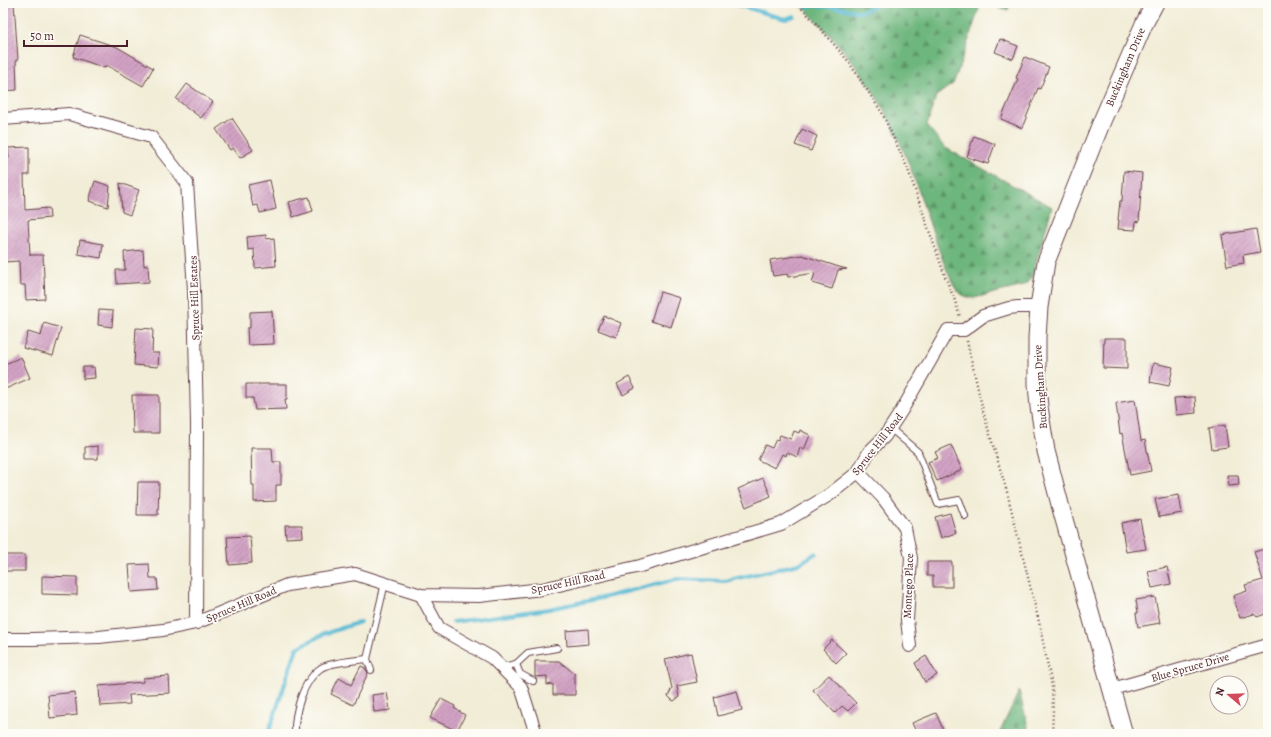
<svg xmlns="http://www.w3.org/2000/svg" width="1271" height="737" font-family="Alegreya,serif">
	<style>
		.forest { fill: url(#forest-firs); stroke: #5c6a54 }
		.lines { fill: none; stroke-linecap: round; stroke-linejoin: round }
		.stream { stroke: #53b7d2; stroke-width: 4 }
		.building { fill: url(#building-hatch) }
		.lane-casing { stroke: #633e45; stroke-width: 8 }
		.street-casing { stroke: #633e45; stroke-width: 14 }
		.secondary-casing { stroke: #633e45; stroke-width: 19 }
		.path { stroke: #633e45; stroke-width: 2.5; stroke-dasharray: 1 3; stroke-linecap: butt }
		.lane { stroke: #fff; stroke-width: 6 }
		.street { stroke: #fff; stroke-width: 12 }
		.secondary { stroke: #fff; stroke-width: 17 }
		.labels { text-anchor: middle; stroke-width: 3.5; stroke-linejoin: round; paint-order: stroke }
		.street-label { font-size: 11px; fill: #4a1f2b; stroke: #fdfcf7 }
	</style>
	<defs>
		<pattern id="forest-firs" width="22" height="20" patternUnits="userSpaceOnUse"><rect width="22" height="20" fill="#6db67d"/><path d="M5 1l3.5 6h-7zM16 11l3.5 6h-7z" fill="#5c9367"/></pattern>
		<pattern id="building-hatch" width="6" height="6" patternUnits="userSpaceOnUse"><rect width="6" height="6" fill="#d3a3c5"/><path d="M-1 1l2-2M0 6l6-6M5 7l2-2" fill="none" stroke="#ad84a0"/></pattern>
	</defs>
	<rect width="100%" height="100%" fill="#fdfcf7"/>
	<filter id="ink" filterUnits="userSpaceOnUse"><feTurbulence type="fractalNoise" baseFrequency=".025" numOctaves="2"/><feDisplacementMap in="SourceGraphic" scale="8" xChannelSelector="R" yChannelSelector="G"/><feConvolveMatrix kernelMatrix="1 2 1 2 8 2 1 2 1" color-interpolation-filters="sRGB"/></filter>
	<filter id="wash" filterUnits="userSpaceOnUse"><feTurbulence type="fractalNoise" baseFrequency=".012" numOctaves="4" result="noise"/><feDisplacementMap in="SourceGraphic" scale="16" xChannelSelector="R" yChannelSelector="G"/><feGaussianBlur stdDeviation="0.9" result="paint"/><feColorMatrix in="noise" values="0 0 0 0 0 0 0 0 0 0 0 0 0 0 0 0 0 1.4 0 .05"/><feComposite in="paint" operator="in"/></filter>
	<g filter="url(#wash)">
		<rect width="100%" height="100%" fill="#f2edd7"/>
		<g class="forest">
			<path d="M 799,3 L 981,3 L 954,83 L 936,96 L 927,125 L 944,147 L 1052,207 L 1032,277 L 1024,286 L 974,298 C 969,297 964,297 960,293 C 949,285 931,226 925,210 C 913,173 899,135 879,101 C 858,65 829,33 799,3 Z"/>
			<path d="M 987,3 L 1010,3 L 1008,10 Z"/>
			<path d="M 1019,691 L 1030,734 L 999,734 Z"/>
		</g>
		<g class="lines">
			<g class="stream">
				<path d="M 731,3 L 785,19 L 794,16"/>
				<path d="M 807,7 L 813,5 L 820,6 L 841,8 L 860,12 L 883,3"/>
				<path d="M 453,622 L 549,609 L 602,598 L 676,579 L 725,581 L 799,564 L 816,553"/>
				<path d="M 268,734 L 297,648 L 324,634 L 360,622"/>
			</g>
		</g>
		<g id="blocks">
			<g class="building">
				<path d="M 3,3 L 14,3 L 18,60 L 16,60 L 17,90 L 3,91 Z"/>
				<path d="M 80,35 L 117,47 L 153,68 L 143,86 L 106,65 L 105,68 L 73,57 Z"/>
				<path d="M 1000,39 L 1018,46 L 1013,59 L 995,52 Z"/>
				<path d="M 1025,57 L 1049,67 L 1040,89 L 1038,88 L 1022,128 L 1001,119 L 1018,79 L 1016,78 Z"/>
				<path d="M 187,84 L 213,102 L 201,118 L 176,99 Z"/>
				<path d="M 232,118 L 253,150 L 240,158 L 233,148 L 230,150 L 216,129 Z"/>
				<path d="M 802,129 L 817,136 L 811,151 L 795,145 Z"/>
				<path d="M 974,136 L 995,144 L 988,164 L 967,157 Z"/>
				<path d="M 29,147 L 29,175 L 24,175 L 25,210 L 49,208 L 50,218 L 28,220 L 30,255 L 43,255 L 45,299 L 26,300 L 25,285 L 20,285 L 19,261 L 4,262 L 3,249 L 6,249 L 3,214 L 3,158 L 9,158 L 8,148 Z"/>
				<path d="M 1124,171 L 1142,173 L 1139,222 L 1136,221 L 1135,230 L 1118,229 L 1119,220 L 1118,220 L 1120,201 L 1122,201 Z"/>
				<path d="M 270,180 L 276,209 L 260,213 L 258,205 L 253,206 L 248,185 Z"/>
				<path d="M 95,181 L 110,186 L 108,207 L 89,201 Z"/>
				<path d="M 120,183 L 139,190 L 130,215 L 122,212 Z"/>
				<path d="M 309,197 L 313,211 L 293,217 L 289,202 Z"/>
				<path d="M 1256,229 L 1260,252 L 1243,255 L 1244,263 L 1227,266 L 1222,235 Z"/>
				<path d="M 266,235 L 266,239 L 274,238 L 276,266 L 255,268 L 254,249 L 248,250 L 247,237 Z"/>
				<path d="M 80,240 L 103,244 L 101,258 L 78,254 Z"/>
				<path d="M 143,250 L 144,266 L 148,265 L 149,282 L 117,284 L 116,270 L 125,270 L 124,252 Z"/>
				<path d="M 802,255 L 839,267 L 847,269 L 838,270 L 832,289 L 812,283 L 815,273 L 788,277 L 787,274 L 773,276 L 770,260 Z"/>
				<path d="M 660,292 L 680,298 L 671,327 L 651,321 Z"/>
				<path d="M 99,310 L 113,311 L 112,327 L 98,325 Z"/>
				<path d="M 272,311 L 274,344 L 248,345 L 247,328 L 250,328 L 250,312 Z"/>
				<path d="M 604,316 L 621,323 L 616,337 L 598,330 Z"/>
				<path d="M 44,323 L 61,328 L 53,356 L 23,348 L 28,332 L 41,336 Z"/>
				<path d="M 136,328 L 153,329 L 152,353 L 159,353 L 158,367 L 134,365 Z"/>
				<path d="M 1104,338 L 1127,338 L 1127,369 L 1103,368 Z"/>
				<path d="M 21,357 L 30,378 L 3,390 L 3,365 Z"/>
				<path d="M 1153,363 L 1173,367 L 1169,386 L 1150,382 Z"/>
				<path d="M 83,367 L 94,367 L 95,378 L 83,379 Z"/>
				<path d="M 629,377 L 635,388 L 623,395 L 617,384 Z"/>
				<path d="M 246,384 L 287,384 L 287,399 L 285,399 L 286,409 L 255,410 L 253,398 L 246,398 Z"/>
				<path d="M 132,395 L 159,395 L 159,433 L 133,433 Z"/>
				<path d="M 1195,397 L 1196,413 L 1176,415 L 1174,398 Z"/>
				<path d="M 1135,400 L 1141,441 L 1145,440 L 1151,471 L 1130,475 L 1122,433 L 1120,434 L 1116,403 Z"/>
				<path d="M 1225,425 L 1228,447 L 1212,449 L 1209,428 Z"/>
				<path d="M 800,430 L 810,435 L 804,450 L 800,448 L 797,457 L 787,452 L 786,456 L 782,454 L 775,468 L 758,460 L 765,445 L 772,448 L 776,439 L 778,440 L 780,435 L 791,439 L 794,431 L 799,433 Z"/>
				<path d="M 951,445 L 962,470 L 937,481 L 928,462 L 938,458 L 935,452 Z"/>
				<path d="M 98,446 L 98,459 L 85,459 L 85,447 Z"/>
				<path d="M 251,448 L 272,448 L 273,462 L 281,462 L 281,485 L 276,485 L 276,501 L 254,502 L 254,485 L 252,485 Z"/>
				<path d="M 1227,475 L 1238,475 L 1239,485 L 1228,486 Z"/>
				<path d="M 763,478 L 771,496 L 746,507 L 738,489 Z"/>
				<path d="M 138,482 L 159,482 L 158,515 L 137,515 Z"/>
				<path d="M 1179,495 L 1182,513 L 1159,517 L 1155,499 Z"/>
				<path d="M 950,513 L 956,533 L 941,538 L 935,517 Z"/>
				<path d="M 1140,519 L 1146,549 L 1126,552 L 1121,523 Z"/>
				<path d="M 285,525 L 302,525 L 303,537 L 286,538 Z"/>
				<path d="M 250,536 L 252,563 L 229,565 L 227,537 Z"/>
				<path d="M 1268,548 L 1268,613 L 1257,617 L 1254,614 L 1240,618 L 1233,596 L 1247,591 L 1245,585 L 1263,580 L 1254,552 Z"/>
				<rect x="3" y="555" width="22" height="16"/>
				<path d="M 927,562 L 952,562 L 952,587 L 933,587 L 933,576 L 927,576 Z"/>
				<path d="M 149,564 L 150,578 L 157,578 L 158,590 L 131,592 L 129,565 Z"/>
				<path d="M 1167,567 L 1171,584 L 1152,588 L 1148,571 Z"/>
				<path d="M 42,576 L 77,577 L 77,595 L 42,594 Z"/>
				<path d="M 1155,597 L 1160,623 L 1138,627 L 1136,613 L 1138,613 L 1136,600 Z"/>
				<path d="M 588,629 L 589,644 L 567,646 L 566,631 Z"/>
				<path d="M 832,640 L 846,653 L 836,663 L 823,649 Z"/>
				<path d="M 691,653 L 697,682 L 677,686 L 679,697 L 674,701 L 672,700 L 668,696 L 672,688 L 665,659 Z"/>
				<path d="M 926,656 L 937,675 L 925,682 L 915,663 Z"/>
				<path d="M 535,661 L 559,661 L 575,674 L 575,695 L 553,695 L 553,684 L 547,685 L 547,676 L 535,677 Z"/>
				<path d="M 361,666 L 365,668 L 368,673 L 353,705 L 331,694 L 339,678 L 351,685 Z"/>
				<path d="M 829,675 L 856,703 L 848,711 L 842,706 L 835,713 L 813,690 Z"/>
				<path d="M 169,676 L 170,693 L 129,695 L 130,704 L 100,706 L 99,686 L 143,682 L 143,678 Z"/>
				<path d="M 737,691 L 742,710 L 718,716 L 714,697 Z"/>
				<path d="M 75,692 L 77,715 L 50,718 L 48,695 Z"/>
				<path d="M 387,693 L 390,710 L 374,712 L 372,695 Z"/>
				<path d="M 441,699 L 455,706 L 454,708 L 465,715 L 457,731 L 430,718 Z"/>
				<path d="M 936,713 L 945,734 L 917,734 L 912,723 Z"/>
			</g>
		</g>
	</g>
	<g filter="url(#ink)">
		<use href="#blocks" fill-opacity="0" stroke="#633e45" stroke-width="1"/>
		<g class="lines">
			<g class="lane-casing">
				<g id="lane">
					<path d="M 890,428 L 918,452 L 938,504 L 959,500 L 965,516"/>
					<path d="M 516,664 L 520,674 L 533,681"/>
					<path d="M 502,667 L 516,664 L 528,653 L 557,648"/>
					<path d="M 371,670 L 367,659 L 385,583"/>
					<path d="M 295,734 C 294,713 303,680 321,668 C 329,663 357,660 367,659"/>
				</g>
			</g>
			<g class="street-casing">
				<g id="street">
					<path d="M 3,119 L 69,114 L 151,137 L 187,183 L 194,290 L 197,424 L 196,623"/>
					<path d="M 858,472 L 883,498 L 905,528 L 911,558 L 907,620 L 910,646"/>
					<path d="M 421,595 L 439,628 L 492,658 L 521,687 L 536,734"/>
					<path d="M 3,639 L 32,639 L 99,637 L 163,630 L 196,623 L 287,585 L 355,574 L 421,595 L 479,596 L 542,589 L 640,566 L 781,524 L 829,495 L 858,472 L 869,452 L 885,436 L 902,410 L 948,330 L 964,330 L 983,316 L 1009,308 L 1018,307 L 1039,307"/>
					<path d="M 1112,689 L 1268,645"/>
				</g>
			</g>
			<g class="secondary-casing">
				<path id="secondary" d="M 1124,734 L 1062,512 L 1046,451 L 1039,407 L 1037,384 L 1037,338 L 1039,307 L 1046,262 L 1102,121 L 1144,24 L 1155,3"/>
			</g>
			<g class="path">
				<path d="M 796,3 L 814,21 L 848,61 L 882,113 L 907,167 L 946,279 L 954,298 L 960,317"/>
				<path d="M 967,341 L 984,415 L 1007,492 L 1039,622 L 1052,686 L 1053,711 L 1052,734"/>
			</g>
			<use href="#lane" class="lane"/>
			<use href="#street" class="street"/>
			<use href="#secondary" class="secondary"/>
		</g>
	</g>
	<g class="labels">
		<g class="street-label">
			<text transform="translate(1125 67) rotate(-67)" y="4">Buckingham Drive</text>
			<text transform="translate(194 298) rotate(-92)" y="4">Spruce Hill Estates</text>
			<text transform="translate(1040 387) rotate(-94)" y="4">Buckingham Drive</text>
			<text transform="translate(877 444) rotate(-52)" y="4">Spruce Hill Road</text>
			<text transform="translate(568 582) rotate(-12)" y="4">Spruce Hill Road</text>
			<text transform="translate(908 586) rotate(-88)" y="4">Montego Place</text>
			<text transform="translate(241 604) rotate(-23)" y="4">Spruce Hill Road</text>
			<text transform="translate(1190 667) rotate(-16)" y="4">Blue Spruce Drive</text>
		</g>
	</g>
	<rect width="1271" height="737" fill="none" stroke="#fdfcf7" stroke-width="16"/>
	<g transform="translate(1229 695) rotate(289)"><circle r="19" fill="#fdfcf7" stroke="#b5a4a5"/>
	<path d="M0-3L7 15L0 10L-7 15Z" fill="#d1495b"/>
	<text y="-6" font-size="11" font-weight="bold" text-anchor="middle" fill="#4a1f2b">N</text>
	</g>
	<path d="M24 40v6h103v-6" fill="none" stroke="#4a1f2b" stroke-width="2"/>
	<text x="30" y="40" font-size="12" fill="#4a1f2b" stroke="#fdfcf7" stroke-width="3" paint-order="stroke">50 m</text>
</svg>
